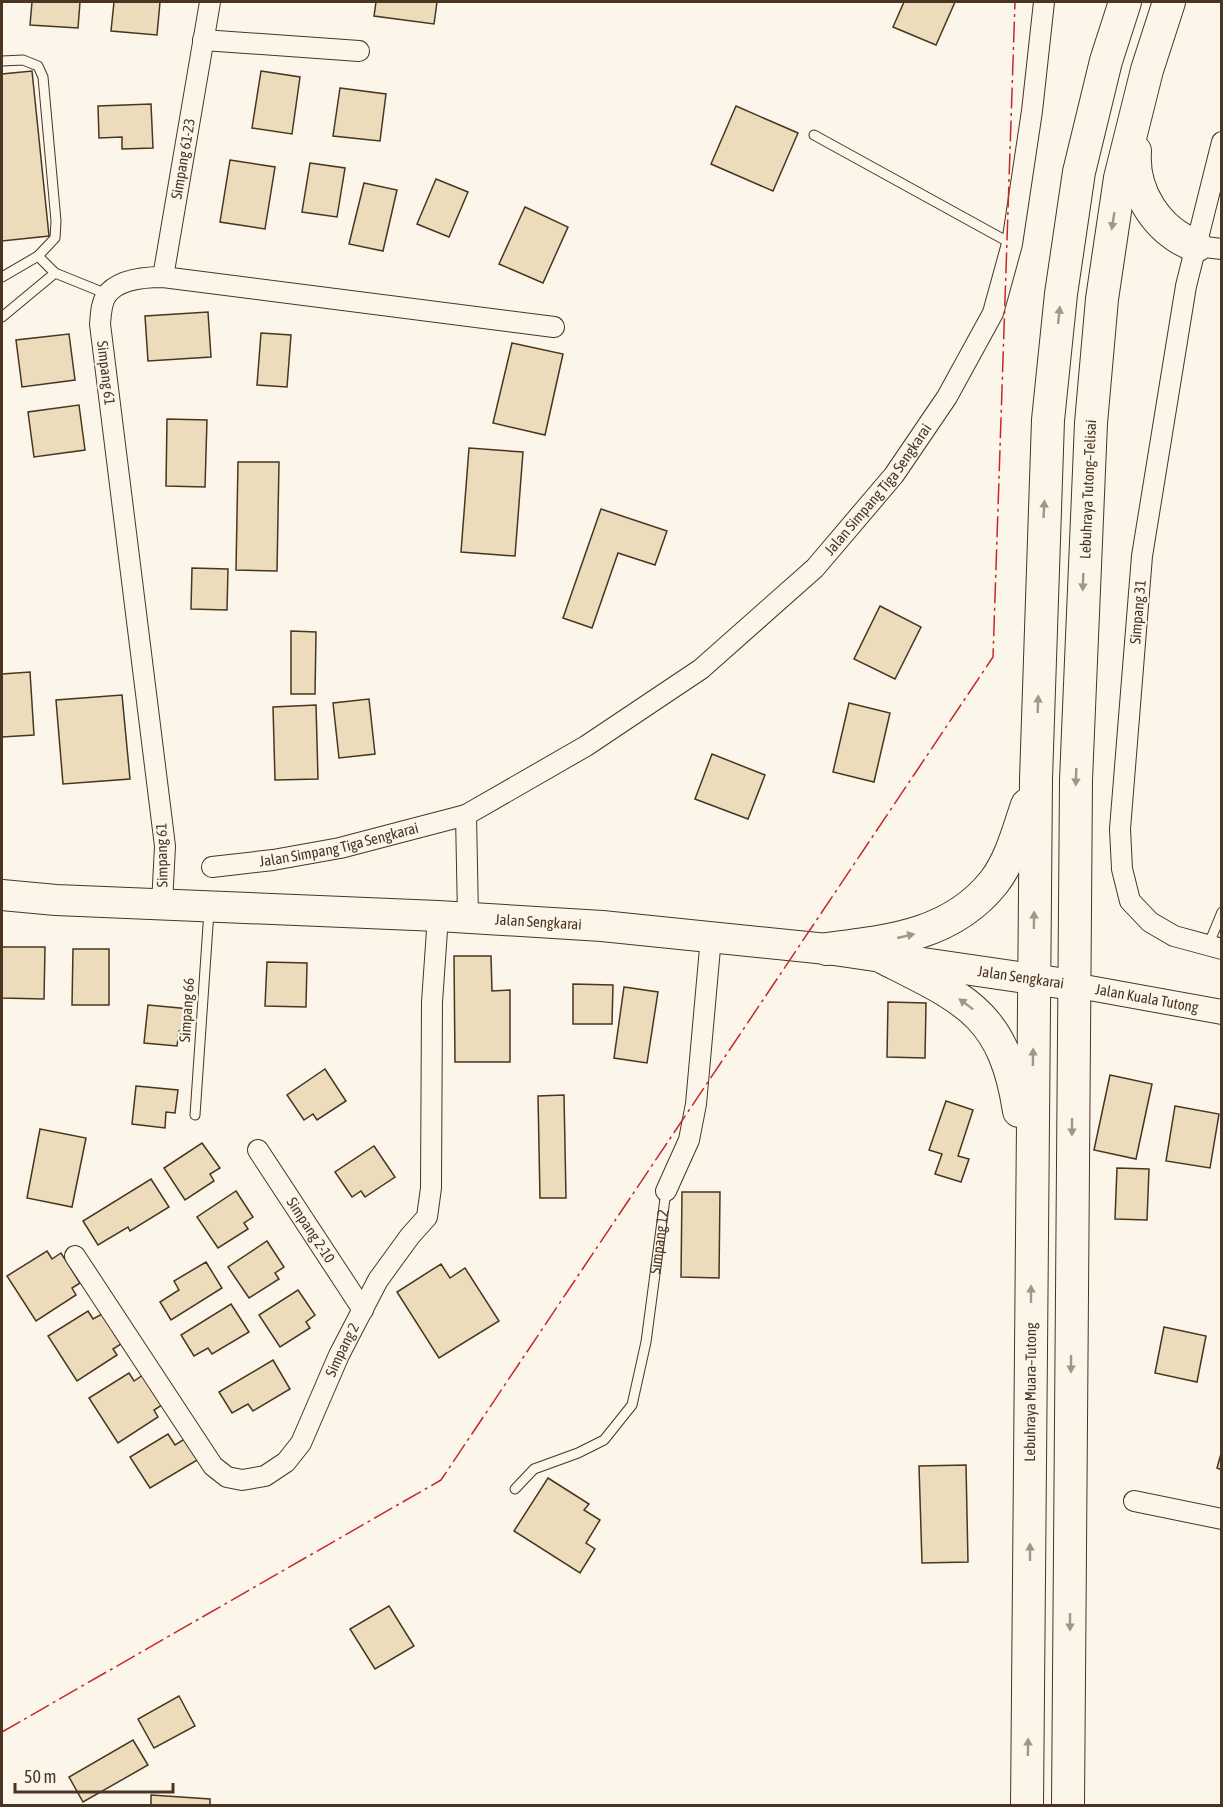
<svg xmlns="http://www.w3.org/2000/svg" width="1223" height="1807" font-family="'Asap Condensed',sans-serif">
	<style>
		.building { fill: #ecdcbc; stroke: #4a3520; stroke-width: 1.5 }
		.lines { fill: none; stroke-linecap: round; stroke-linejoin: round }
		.service-casing { stroke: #4a3520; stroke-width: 11 }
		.minor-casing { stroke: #4a3520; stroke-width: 22 }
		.tertiary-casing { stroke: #4a3520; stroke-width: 26 }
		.primary-casing { stroke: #4a3520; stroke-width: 32 }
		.trunk-casing { stroke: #4a3520; stroke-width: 34 }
		.service { stroke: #fbf6e9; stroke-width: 9 }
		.minor { stroke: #fbf6e9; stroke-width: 20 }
		.tertiary { stroke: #fbf6e9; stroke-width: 24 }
		.primary { stroke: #fbf6e9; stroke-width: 30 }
		.trunk { stroke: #fbf6e9; stroke-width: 32 }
		.power { stroke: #c62828; stroke-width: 1.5; stroke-dasharray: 21 4.5 3 4.5; stroke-linecap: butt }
		.oneway { fill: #a29684 }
		.labels { text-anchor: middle; stroke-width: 4.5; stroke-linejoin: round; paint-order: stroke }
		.street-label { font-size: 15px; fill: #4a3520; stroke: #fbf6e9 }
	</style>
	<rect width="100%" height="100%" fill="#fbf6e9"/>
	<g class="building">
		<path d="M 32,2 L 80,2 L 78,28 L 30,25 Z"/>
		<path d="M 114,2 L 160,2 L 157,35 L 111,31 Z"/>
		<path d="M 376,2 L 437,2 L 434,24 L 374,16 Z"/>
		<path d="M 904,2 L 955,2 L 936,45 L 893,27 Z"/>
		<path d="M 32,71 L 49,236 L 2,241 L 2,74 Z"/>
		<path d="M 261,71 L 300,77 L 292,134 L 252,128 Z"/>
		<path d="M 340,88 L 386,94 L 380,141 L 333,136 Z"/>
		<path d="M 151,104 L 153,148 L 122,149 L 122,137 L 99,138 L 98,106 Z"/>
		<path d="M 736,106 L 798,133 L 773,191 L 711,164 Z"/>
		<path d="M 230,160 L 275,167 L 265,229 L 220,222 Z"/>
		<path d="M 310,163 L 345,168 L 337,217 L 302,212 Z"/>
		<path d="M 436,179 L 468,192 L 449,237 L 417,224 Z"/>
		<path d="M 364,183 L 397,190 L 383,251 L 349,244 Z"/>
		<path d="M 525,207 L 568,227 L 543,283 L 499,264 Z"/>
		<path d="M 208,312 L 211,357 L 148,361 L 145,316 Z"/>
		<path d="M 261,333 L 291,335 L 287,387 L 257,385 Z"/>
		<path d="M 69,334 L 75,380 L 22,387 L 16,340 Z"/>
		<path d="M 512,343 L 563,354 L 545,435 L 493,423 Z"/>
		<path d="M 79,405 L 85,450 L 34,457 L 28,412 Z"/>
		<path d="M 167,419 L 207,420 L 205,487 L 166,486 Z"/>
		<path d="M 469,448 L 523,452 L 515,556 L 461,552 Z"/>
		<path d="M 238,462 L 279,462 L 277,571 L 236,570 Z"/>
		<path d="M 601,509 L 667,531 L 655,565 L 618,553 L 592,628 L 563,618 Z"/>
		<path d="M 192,568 L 228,569 L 227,610 L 191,609 Z"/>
		<path d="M 880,606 L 921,627 L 895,679 L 854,659 Z"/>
		<path d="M 291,631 L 316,632 L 315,694 L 291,694 Z"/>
		<path d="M 30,672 L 34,735 L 2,737 L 2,674 Z"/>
		<path d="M 122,695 L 130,779 L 63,784 L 56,700 Z"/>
		<path d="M 369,699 L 375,754 L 339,758 L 333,703 Z"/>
		<path d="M 849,703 L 890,713 L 874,782 L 833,772 Z"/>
		<path d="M 316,705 L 318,779 L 275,780 L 273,707 Z"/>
		<path d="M 712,754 L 765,775 L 748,819 L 695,799 Z"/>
		<path d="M 2,947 L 45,947 L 44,999 L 2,998 Z"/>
		<path d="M 73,949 L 109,949 L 109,1005 L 72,1005 Z"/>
		<path d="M 454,956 L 491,956 L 492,991 L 510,990 L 510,1062 L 455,1062 Z"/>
		<path d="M 267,962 L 307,963 L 306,1007 L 265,1006 Z"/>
		<path d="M 573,984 L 613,985 L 612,1024 L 573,1024 Z"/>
		<path d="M 624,987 L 658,992 L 647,1063 L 614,1058 Z"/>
		<path d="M 888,1002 L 926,1003 L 925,1058 L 887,1057 Z"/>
		<path d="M 148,1005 L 190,1009 L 188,1032 L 179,1031 L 177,1046 L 144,1043 Z"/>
		<path d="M 325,1069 L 346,1101 L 317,1120 L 313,1114 L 304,1120 L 287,1095 Z"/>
		<path d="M 1110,1075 L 1152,1084 L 1136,1159 L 1094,1150 Z"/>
		<path d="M 136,1086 L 178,1090 L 175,1113 L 166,1112 L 165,1128 L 132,1124 Z"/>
		<path d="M 564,1095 L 566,1198 L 540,1198 L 538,1096 Z"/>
		<path d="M 946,1101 L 973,1110 L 958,1156 L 969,1159 L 961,1182 L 935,1174 L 942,1154 L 929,1150 Z"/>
		<path d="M 1175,1106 L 1219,1114 L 1210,1168 L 1166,1161 Z"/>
		<path d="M 40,1129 L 86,1138 L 72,1207 L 27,1198 Z"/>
		<path d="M 202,1143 L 220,1168 L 210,1174 L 214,1181 L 185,1200 L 164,1168 Z"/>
		<path d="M 374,1146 L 395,1177 L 365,1197 L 361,1191 L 352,1197 L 335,1172 Z"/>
		<path d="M 1117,1168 L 1149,1169 L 1147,1220 L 1115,1219 Z"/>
		<path d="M 151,1179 L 169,1207 L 130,1231 L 128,1227 L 98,1245 L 83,1221 Z"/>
		<path d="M 236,1191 L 253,1217 L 244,1223 L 248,1229 L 218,1248 L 197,1217 Z"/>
		<path d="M 682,1192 L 720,1192 L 719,1278 L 681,1277 Z"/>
		<path d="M 267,1241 L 284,1267 L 275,1273 L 279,1279 L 249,1298 L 228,1267 Z"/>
		<path d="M 47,1251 L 52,1259 L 61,1253 L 80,1283 L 72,1288 L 76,1295 L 36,1321 L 7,1276 Z"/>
		<path d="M 206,1262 L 222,1288 L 171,1320 L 160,1302 L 179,1290 L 174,1281 Z"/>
		<path d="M 441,1264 L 450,1278 L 465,1268 L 499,1321 L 439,1358 L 397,1292 Z"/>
		<path d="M 298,1290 L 315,1315 L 306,1322 L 310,1328 L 280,1347 L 259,1315 Z"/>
		<path d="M 231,1304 L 249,1332 L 212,1354 L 208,1348 L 194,1356 L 181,1335 Z"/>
		<path d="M 88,1311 L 93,1319 L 102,1314 L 121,1344 L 113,1349 L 117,1355 L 77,1381 L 48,1336 Z"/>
		<path d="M 1164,1327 L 1206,1336 L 1197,1382 L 1155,1373 Z"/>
		<path d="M 273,1360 L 290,1389 L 253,1411 L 248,1404 L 232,1413 L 219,1392 Z"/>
		<path d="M 129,1373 L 134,1381 L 143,1375 L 162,1405 L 154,1410 L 158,1417 L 118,1443 L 89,1398 Z"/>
		<path d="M 168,1434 L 175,1445 L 186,1438 L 199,1459 L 150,1488 L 130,1457 Z"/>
		<path d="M 1222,1450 L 1222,1470 L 1217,1468 Z"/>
		<path d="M 966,1465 L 968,1562 L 922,1563 L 919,1466 Z"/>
		<path d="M 548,1478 L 589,1504 L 584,1510 L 600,1520 L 586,1543 L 595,1549 L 580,1573 L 514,1531 Z"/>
		<path d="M 389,1606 L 414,1646 L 375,1669 L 350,1629 Z"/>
		<path d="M 179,1696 L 195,1726 L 154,1748 L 138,1719 Z"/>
		<path d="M 133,1740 L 148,1765 L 83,1802 L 69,1777 Z"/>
		<path d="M 151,1795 L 210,1799 L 210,1806 L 151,1806 Z"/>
	</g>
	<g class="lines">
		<g class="service-casing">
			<g id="service">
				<path d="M 2,61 L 23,60 L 38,66 L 43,77 L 56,221 L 55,238 L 38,256"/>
				<path d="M 814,135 L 1012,244"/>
				<path d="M 2,277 L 38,256 L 55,273 L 107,294"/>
				<path d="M 2,317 L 55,273"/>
				<path d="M 1208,946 L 1222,912"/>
				<path d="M 195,1115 L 209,911"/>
				<path id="s1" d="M 515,1489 L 534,1469 L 578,1453 L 604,1440 L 632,1405 L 646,1342 L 666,1191"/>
			</g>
		</g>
		<g class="minor-casing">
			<g id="minor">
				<path d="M 203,40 L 359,51"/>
				<path d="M 1222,142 L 1186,286 L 1142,556 L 1120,829 L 1122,869 L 1130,901 L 1150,922 L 1174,936 L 1222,949"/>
				<path d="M 1196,246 L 1222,249"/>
				<path id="s2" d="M 163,277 L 210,2"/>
				<path id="s3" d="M 212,867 L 273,860 L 340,848 L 466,815"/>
				<path d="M 162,904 L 165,846 L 100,324 C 101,314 101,304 106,296 C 117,279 145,277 163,277 L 554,327"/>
				<path id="s4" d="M 468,917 L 466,815 L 586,746 L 701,669 L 815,568 L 894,475 L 947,397 L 993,313 L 1012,244 L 1032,111 L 1044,2"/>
				<path id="s5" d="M 258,1150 L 363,1310"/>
				<path d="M 666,1191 L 689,1140 L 696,1104 L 711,937"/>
				<path id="s6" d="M 75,1256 L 213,1466 L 227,1477 L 242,1480 L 265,1476 L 286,1462 L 301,1443 L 339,1355 L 378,1280 L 410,1236 L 427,1217 L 431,1188 L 432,1002 L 438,916"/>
				<path d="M 1134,1501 L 1222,1519"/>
			</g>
		</g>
		<g class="tertiary-casing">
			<g id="tertiary">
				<path id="s7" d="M 1073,985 L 1222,1012"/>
			</g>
		</g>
		<g class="primary-casing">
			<g id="primary">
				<path id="s8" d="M 2,895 L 56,900 L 438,916 L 602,926 L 827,949 L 1073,985"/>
			</g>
		</g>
		<g class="trunk-casing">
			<g id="trunk">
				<path d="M 1135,151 C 1132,192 1157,231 1196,246"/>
				<path d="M 827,949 C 890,941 952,935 994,882 C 1011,860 1018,831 1027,805"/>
				<path d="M 884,958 C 965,999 1004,1013 1019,1111"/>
				<path id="s9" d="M 1027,1806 L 1036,779 L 1048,420 L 1061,294 L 1079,172 L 1106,61 L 1125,2"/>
				<path id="s10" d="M 1068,1806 L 1076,780 L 1091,423 L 1102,299 L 1120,178 L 1147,70 L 1169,2"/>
			</g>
		</g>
		<use href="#service" class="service"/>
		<use href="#minor" class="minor"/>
		<use href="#tertiary" class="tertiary"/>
		<use href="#primary" class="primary"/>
		<use href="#trunk" class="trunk"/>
		<path class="power" d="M 2,1732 L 441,1480 L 993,657 L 1015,2"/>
	</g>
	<defs><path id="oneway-solid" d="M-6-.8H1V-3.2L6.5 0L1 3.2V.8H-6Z" transform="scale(1.5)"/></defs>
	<g class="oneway">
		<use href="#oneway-solid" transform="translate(1113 221) rotate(99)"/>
		<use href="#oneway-solid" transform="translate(1059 315) rotate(-84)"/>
		<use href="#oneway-solid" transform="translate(1044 509) rotate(-87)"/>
		<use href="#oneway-solid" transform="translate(1083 582) rotate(92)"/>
		<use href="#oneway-solid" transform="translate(1038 704) rotate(-88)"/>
		<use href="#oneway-solid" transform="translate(1076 777) rotate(92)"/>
		<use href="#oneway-solid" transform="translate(1034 920) rotate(-89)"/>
		<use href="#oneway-solid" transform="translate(906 936) rotate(-13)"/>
		<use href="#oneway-solid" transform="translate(966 1004) rotate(-143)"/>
		<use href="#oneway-solid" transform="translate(1033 1057) rotate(-89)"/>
		<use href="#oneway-solid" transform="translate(1072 1127) rotate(90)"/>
		<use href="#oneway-solid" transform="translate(1031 1294) rotate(-90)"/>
		<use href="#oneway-solid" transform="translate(1071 1364) rotate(90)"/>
		<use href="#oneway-solid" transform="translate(1030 1552) rotate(-90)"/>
		<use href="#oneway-solid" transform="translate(1070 1622) rotate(90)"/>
		<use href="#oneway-solid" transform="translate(1028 1747) rotate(-89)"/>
	</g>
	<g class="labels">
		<g class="street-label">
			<text dy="5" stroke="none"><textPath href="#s2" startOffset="120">Simpang 61-23</textPath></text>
			<text transform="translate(106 373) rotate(83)" y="5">Simpang 61</text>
			<text dy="5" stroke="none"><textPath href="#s10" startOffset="1317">Lebuhraya Tutong–Telisai</textPath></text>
			<text dy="5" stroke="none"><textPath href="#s4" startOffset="632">Jalan Simpang Tiga Sengkarai</textPath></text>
			<text transform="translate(1138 612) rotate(-85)" y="5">Simpang 31</text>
			<text dy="5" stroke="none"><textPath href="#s3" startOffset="129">Jalan Simpang Tiga Sengkarai</textPath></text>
			<text transform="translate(162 855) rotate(-91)" y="5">Simpang 61</text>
			<text dy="5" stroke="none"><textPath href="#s8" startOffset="537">Jalan Sengkarai</textPath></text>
			<text dy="5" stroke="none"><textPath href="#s8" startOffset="1023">Jalan Sengkarai</textPath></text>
			<text dy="5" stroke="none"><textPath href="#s7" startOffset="75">Jalan Kuala Tutong</textPath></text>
			<text transform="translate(187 1010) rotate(-86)" y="5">Simpang 66</text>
			<text dy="5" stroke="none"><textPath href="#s5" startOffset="96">Simpang 2-10</textPath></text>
			<text dy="5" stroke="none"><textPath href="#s1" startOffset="314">Simpang 12</textPath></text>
			<text dy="5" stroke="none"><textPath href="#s6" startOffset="459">Simpang 2</textPath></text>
			<text dy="5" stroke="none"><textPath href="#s9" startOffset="414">Lebuhraya Muara–Tutong</textPath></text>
		</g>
	</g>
	<rect width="1223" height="1807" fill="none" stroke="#4a3520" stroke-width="6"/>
	<path d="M15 1783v9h158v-9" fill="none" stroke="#4a3520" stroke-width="3"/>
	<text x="24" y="1783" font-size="18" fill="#4a3520" stroke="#fbf6e9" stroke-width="4.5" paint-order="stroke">50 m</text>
</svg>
